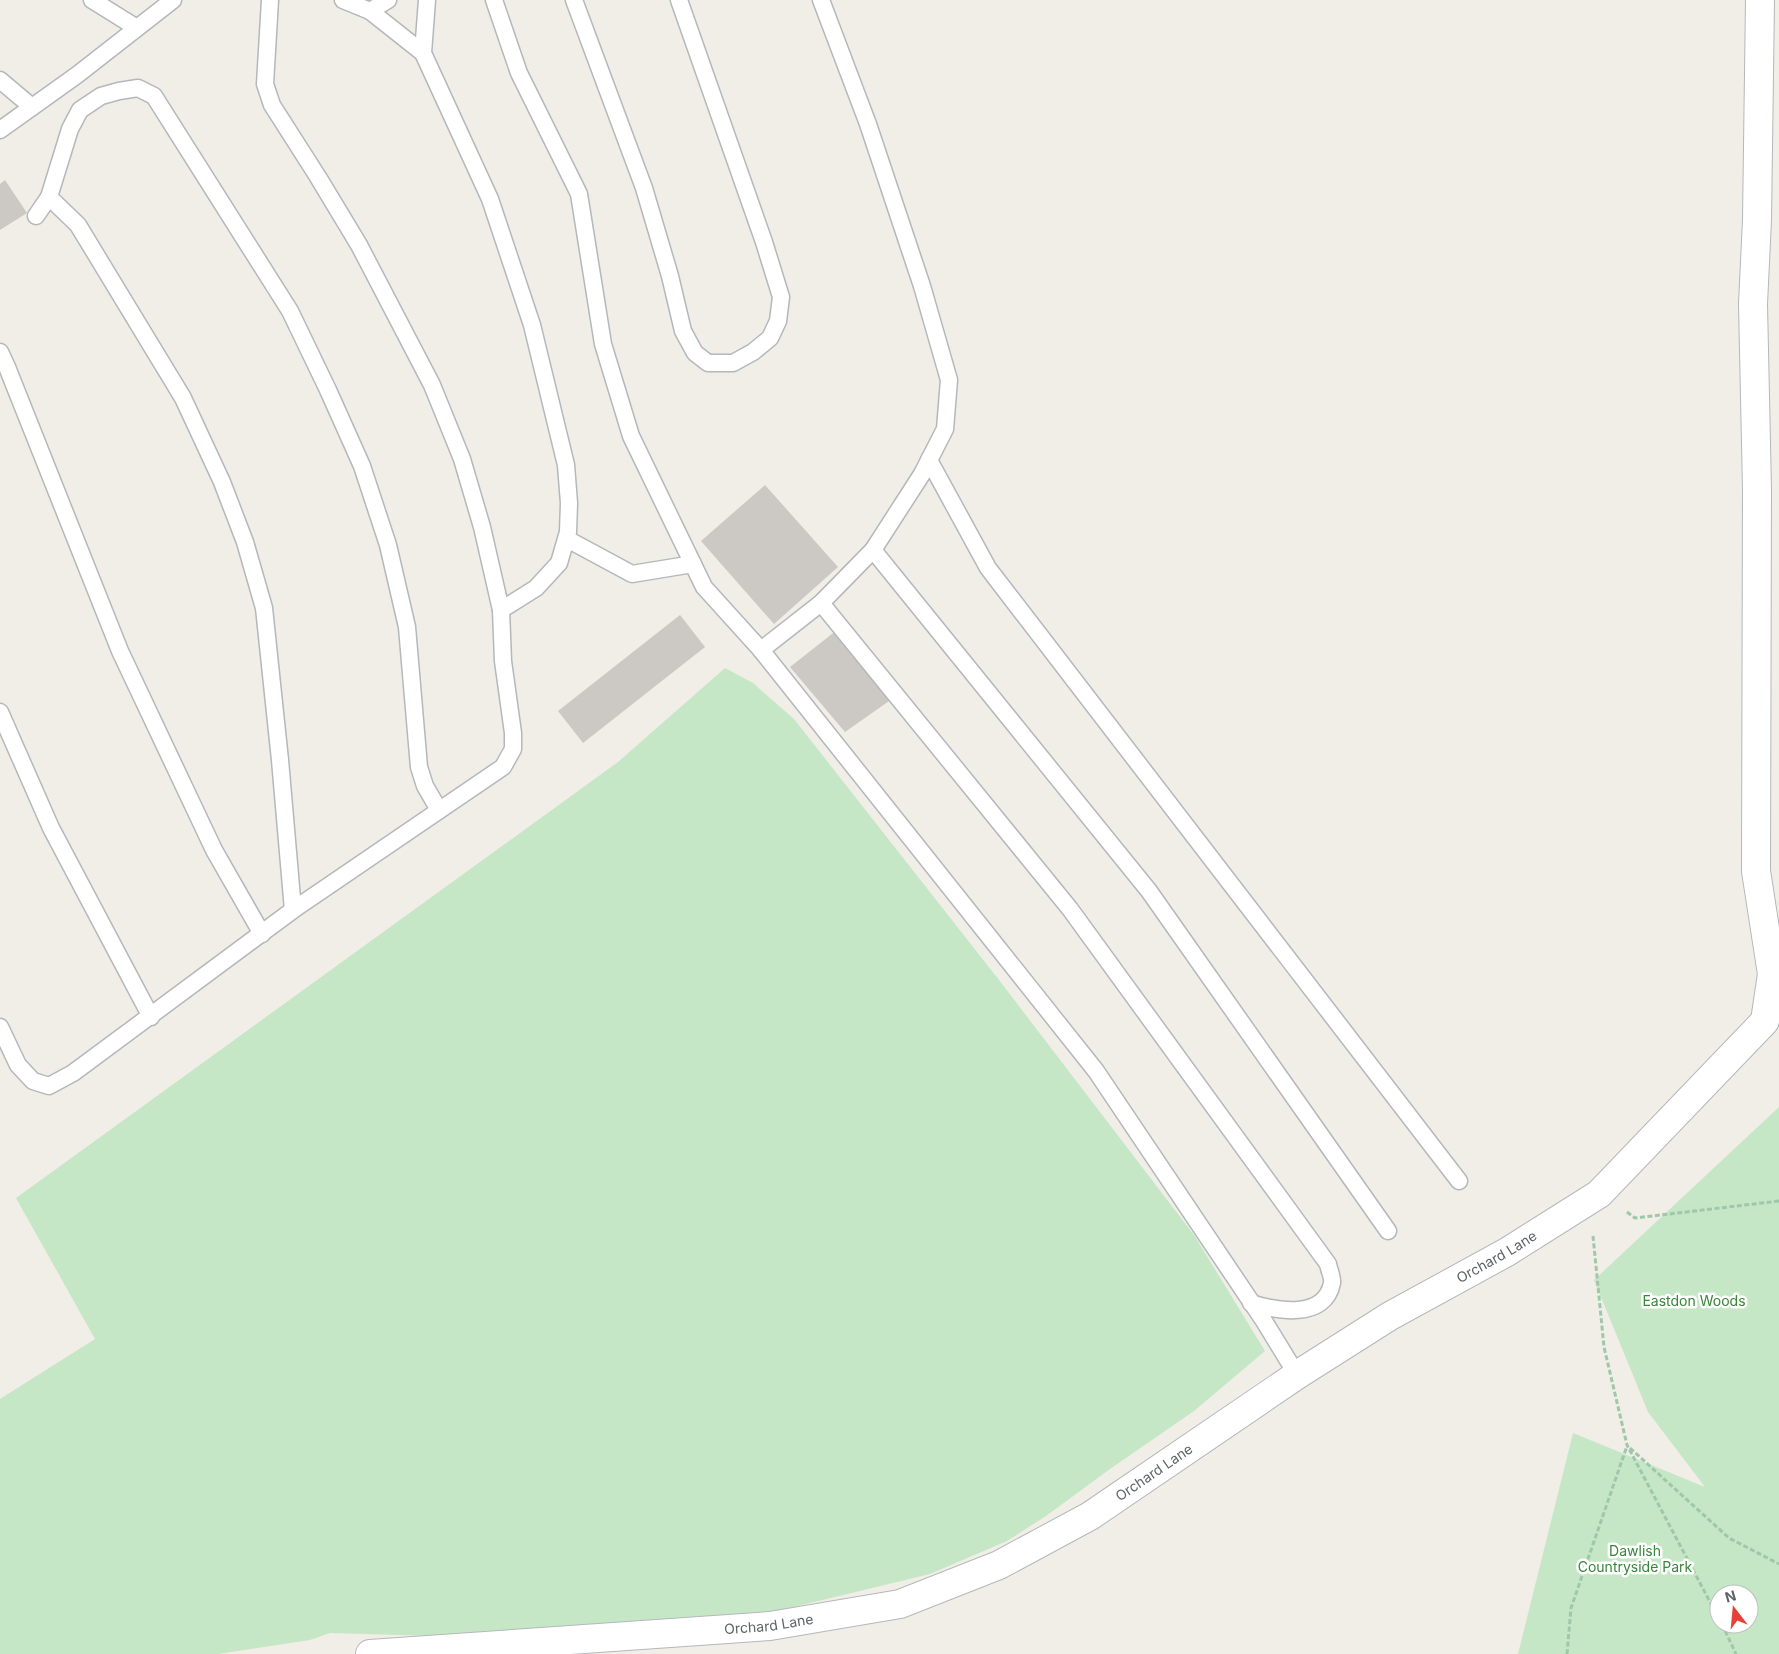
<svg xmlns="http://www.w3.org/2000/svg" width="1779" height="1654" font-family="Inter,sans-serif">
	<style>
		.green { fill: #c6e7c5; fill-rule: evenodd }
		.building { fill: #ccc9c4 }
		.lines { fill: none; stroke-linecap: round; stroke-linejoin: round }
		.service-casing { stroke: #b4b8bb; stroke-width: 19 }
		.minor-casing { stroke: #b4b8bb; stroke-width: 30 }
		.path { stroke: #9ec8a9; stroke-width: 3; stroke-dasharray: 5 2.5; stroke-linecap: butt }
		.service { stroke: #fff; stroke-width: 16 }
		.minor { stroke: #fff; stroke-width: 28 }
		.labels { text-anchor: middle; stroke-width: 5; stroke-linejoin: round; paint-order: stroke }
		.street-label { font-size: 14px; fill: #5f6367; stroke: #fff }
		.park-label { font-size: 14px; fill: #378639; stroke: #fff }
	</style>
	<rect width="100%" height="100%" fill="#f0eee7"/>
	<g class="green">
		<path d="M 725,668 L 753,683 L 794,719 L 999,980 L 1194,1235 L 1265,1351 L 1194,1411 L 1110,1469 L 1046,1516 L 1007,1541 L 930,1574 L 781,1610 L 617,1631 L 436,1636 L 330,1633 L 310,1640 L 218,1654 L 0,1654 L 0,1399 L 95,1339 L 16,1198 L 618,762 Z"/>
		<path d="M 1779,1107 L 1779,1654 L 1518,1654 L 1573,1433 L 1705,1487 L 1648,1412 L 1594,1280 ZM 1719,1594 L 1749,1594 L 1749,1624 L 1719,1624 Z"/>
	</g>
	<g class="building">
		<path d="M 5,180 L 27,213 L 0,230 L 0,184 Z"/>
		<path d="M 765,485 L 838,567 L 774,624 L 701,541 Z"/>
		<path d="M 680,615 L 705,647 L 583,743 L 558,711 Z"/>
		<path d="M 837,630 L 892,699 L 845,732 L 790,667 Z"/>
	</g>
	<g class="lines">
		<g class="service-casing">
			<g id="service">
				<path d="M 92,0 L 137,28"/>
				<path d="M 270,0 L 265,84 L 272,105 L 318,177 L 359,245 L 432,385 L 462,459 L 482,527 L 501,610"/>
				<path d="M 343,0 L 370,11 L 388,0"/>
				<path d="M 494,0 L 519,73 L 579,194 L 603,344 L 631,436 L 704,587 L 761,650 L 821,603 L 873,550 L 922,474 L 945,429 L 949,380 L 922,286 L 868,124 L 821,0"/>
				<path d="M 574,0 L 644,188 L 670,276 L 683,331 L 695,353 L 708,363 L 733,363 L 753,352 L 770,338 L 778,321 L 781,297 L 764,242 L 679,0"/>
				<path d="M 370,11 L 423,53"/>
				<path d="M 0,80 L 32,107"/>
				<path d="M 0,130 L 77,75 L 173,0"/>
				<path d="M 49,197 L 78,225 L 183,398 L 222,482 L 245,542 L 264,608 L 280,760 L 293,910"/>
				<path d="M 36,216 L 49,197 L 70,129 L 80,110 L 101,96 L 119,91 L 138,88 L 154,96 L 290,311 L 328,390 L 362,466 L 388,545 L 407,627 L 419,767 L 425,786 L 439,810"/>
				<path d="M 0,352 L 7,367 L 120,651 L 214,850 L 262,934"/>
				<path d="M 929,460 L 988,568 L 1459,1181"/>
				<path d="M 567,539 L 632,574 L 693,564"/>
				<path d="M 873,550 L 1149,891 L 1388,1231"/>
				<path d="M 821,603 L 1070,909 L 1328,1264 C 1329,1270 1333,1278 1332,1283 C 1325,1320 1276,1311 1251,1303"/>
				<path d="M 761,650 L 1096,1071 L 1264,1321 L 1297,1375"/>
				<path d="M 0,712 L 51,828 L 151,1017"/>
				<path d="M 0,1027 L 18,1065 L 33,1081 L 49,1086 L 73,1073 L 293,910 L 503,767 L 513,749 L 513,733 L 503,661 L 501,610 L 536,588 L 559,563 L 568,532 L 569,503 L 566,465 L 532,325 L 490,199 L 423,53 L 427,0"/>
			</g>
		</g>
		<g class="minor-casing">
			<g id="minor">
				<path id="s1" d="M 370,1654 L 770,1626 L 900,1604 L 999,1565 L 1090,1516 L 1297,1375 L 1390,1316 L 1507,1252 L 1599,1194 L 1765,1021 L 1772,974 L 1756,871 L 1757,490 L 1753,304 L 1757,220 L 1760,0"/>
			</g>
		</g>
		<g class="path">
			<path d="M 1627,1212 L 1635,1218 L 1779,1201"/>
			<path d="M 1593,1236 L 1604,1347 L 1627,1445 L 1719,1619"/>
			<path d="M 1630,1448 L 1729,1538 L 1779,1564"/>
			<path d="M 1722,1624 L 1736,1654"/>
			<path d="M 1567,1654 L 1571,1608 L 1627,1446"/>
		</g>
		<use href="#service" class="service"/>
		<use href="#minor" class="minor"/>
	</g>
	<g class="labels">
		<g class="street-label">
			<text dy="5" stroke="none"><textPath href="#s1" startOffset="1225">Orchard Lane</textPath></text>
			<text dy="5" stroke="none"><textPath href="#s1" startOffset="820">Orchard Lane</textPath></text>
			<text dy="5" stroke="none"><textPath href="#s1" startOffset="400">Orchard Lane</textPath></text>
		</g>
		<g class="park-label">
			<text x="1694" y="1306">Eastdon Woods</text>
			<text x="1635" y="1556">Dawlish<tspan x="1635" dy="16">Countryside Park</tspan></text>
		</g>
	</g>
	<g transform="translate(1734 1609) rotate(344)"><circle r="24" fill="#ffffff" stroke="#bfc1c2"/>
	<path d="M0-4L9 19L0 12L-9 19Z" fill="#e74137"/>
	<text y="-8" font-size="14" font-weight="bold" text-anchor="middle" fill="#5f6367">N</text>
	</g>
</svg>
